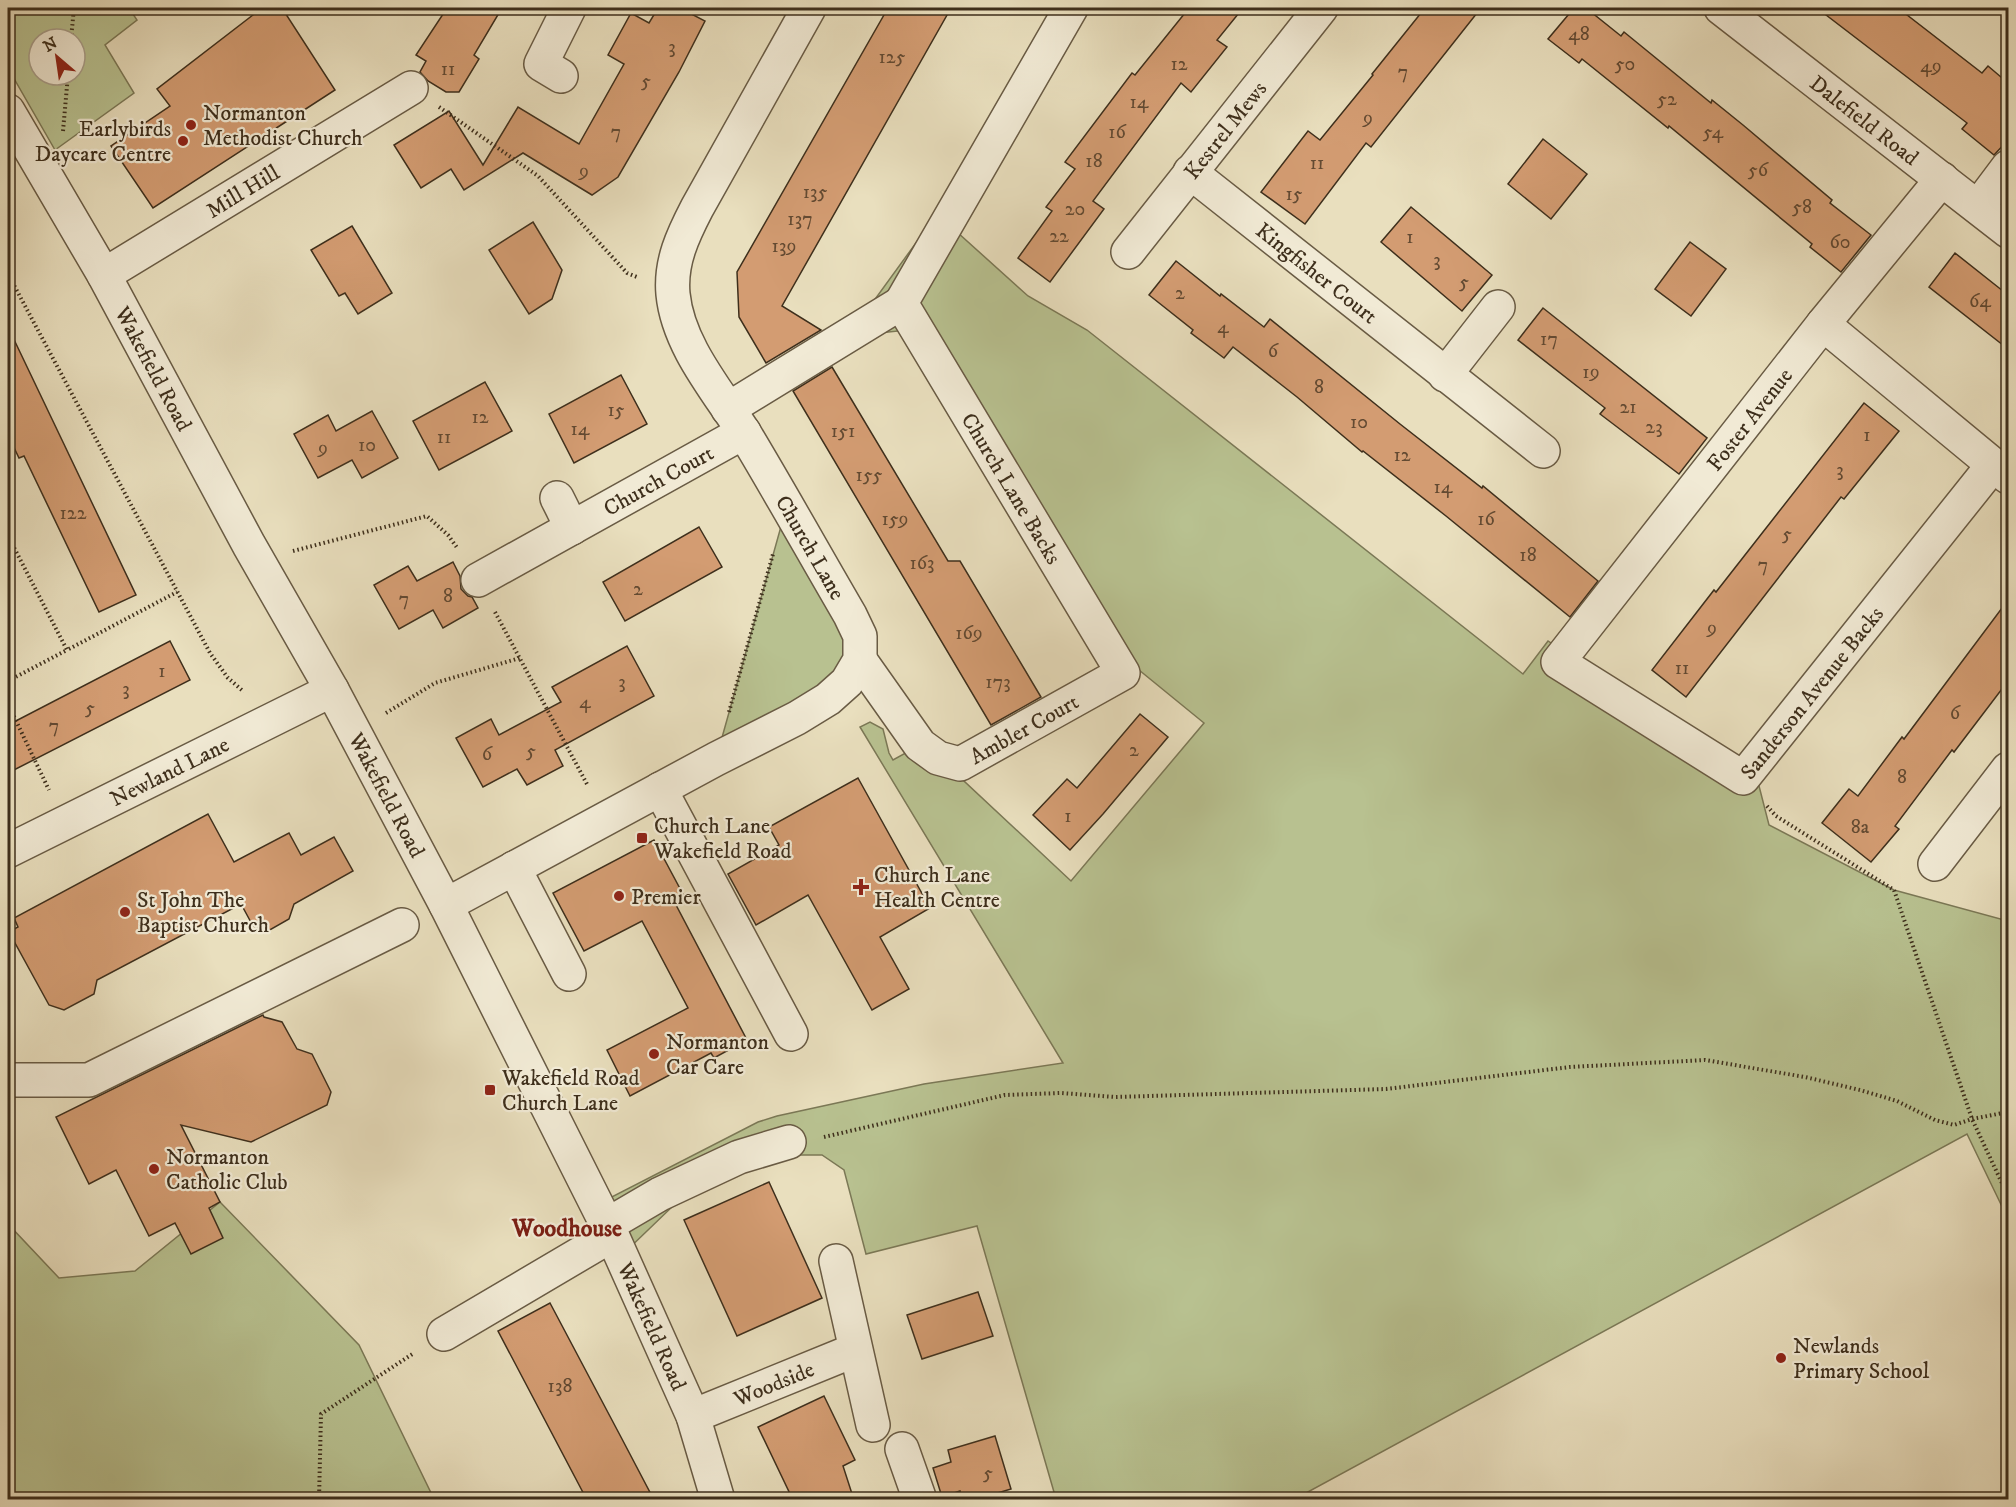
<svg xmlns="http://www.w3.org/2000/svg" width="2016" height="1507" font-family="'IM FELL DW Pica',serif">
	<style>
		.green { fill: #b8c190; stroke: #7b7856; stroke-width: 1.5; fill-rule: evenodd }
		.building { fill: #d39c72; stroke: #3e2f1c; stroke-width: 1.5 }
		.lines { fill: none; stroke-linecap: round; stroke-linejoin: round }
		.minor-casing { stroke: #695b44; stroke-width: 36 }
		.path { stroke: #3e2f1c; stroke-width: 4; stroke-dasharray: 1.5 3; stroke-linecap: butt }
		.minor { stroke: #f1ead5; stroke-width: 33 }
		.poi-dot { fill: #8f2418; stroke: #f1ead5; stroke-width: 2 }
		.labels { text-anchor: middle; stroke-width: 4.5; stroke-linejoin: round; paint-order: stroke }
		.number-label { font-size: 20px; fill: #634a32 }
		.poi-label { font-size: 22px; fill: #3e2f1c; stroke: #f1ead5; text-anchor: start }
		.street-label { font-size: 22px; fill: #3e2f1c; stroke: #f1ead5 }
		.neighbourhood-label { font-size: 24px; font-weight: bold; fill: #7a1f14; stroke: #f1ead5 }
	</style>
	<rect width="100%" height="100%" fill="#e9dfbe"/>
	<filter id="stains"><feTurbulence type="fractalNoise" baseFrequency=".00333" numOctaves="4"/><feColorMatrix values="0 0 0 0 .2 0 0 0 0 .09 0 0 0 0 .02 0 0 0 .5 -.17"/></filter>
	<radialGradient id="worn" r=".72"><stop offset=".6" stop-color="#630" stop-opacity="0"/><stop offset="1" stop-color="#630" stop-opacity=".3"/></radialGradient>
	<g class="green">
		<path d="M 8,8 L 129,8 L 137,20 L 105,45 L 134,93 L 55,150 L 8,68 ZM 39,39 L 75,39 L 75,75 L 39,75 Z"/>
		<path d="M 937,214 L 1028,296 L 1087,330 L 1523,674 L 1548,641 L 1758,782 L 1769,825 L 1894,890 L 2008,921 L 2008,1219 L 1967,1134 L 1295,1499 L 1056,1499 L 977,1226 L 866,1254 L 844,1170 L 822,1155 L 795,1155 L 759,1163 L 675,1204 L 621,1256 L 596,1205 L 758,1122 L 777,1116 L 924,1084 L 1063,1063 L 860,727 L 870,722 L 883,729 L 889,753 L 893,760 L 920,745 L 960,764 L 964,781 L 1071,881 L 1204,723 L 1139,670 L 1123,673 L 917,329 L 879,333 L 865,313 Z"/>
		<path d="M 787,505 L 860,660 L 716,759 Z"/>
		<path d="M 220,1202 L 359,1345 L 434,1499 L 8,1499 L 8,1224 L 59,1278 L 135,1271 Z"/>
	</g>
	<g class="building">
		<path d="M 262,8 L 282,8 L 335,90 L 153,208 L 111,146 L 170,106 L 157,89 Z"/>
		<path d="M 447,8 L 502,8 L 474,55 L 479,59 L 459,92 L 446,92 L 428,81 L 420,72 L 426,61 L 416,55 Z"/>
		<path d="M 658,8 L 680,8 L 705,21 L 679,72 L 618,177 L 592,195 L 523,153 L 464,190 L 451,169 L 421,188 L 394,145 L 449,111 L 483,165 L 518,107 L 579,144 L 624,64 L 608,55 L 631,13 L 649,23 Z"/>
		<path d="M 888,8 L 951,8 L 782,306 L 821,330 L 766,363 L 739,317 L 737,272 Z"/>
		<path d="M 1189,8 L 1243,8 L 1217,40 L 1227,47 L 1191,92 L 1181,83 L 1093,201 L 1104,209 L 1050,282 L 1018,258 L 1052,211 L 1046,207 L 1075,169 L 1065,162 L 1132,73 L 1135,75 Z"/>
		<path d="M 1425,8 L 1481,8 L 1371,147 L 1366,143 L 1305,224 L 1261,192 L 1308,131 L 1320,140 L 1373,75 L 1372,74 Z"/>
		<path d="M 1574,8 L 1586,8 L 1621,36 L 1624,32 L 1711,103 L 1712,100 L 1743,125 L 1832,200 L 1830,203 L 1871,235 L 1841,272 L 1810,247 L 1812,244 L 1669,126 L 1668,128 L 1582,59 L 1579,63 L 1548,39 Z"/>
		<path d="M 1817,8 L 1898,8 L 1982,73 L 1988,66 L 2008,83 L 2008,140 L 1994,155 L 1962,129 L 1967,123 Z"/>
		<path d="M 1543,139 L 1587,174 L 1551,219 L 1508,184 Z"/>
		<path d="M 1411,207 L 1492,275 L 1462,311 L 1381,242 Z"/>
		<path d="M 533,222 L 562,270 L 552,299 L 529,314 L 489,250 Z"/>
		<path d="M 352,226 L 392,293 L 358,314 L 345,293 L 339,296 L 311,250 Z"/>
		<path d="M 1690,242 L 1726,269 L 1691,316 L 1655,289 Z"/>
		<path d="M 1955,253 L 2008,295 L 2008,349 L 1929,287 Z"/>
		<path d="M 1176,261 L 1220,296 L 1221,294 L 1264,327 L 1270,319 L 1400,424 L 1482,488 L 1483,486 L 1598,581 L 1570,617 L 1446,516 L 1363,451 L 1362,452 L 1297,397 L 1233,347 L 1224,358 L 1191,333 L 1193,330 L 1149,295 Z"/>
		<path d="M 1543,308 L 1707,438 L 1679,474 L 1600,414 L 1605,408 L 1518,340 Z"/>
		<path d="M 8,327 L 136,595 L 99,612 L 24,456 L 19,458 L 8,435 Z"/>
		<path d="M 832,367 L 948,561 L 960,561 L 1041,697 L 991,725 L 793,391 Z"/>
		<path d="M 621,375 L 647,424 L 574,463 L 549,414 Z"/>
		<path d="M 485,382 L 512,431 L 439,470 L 413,421 Z"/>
		<path d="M 1864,403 L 1899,431 L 1844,499 L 1841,497 L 1686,697 L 1652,670 L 1714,590 L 1716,592 Z"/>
		<path d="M 372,411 L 398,458 L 362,478 L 352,460 L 318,478 L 294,434 L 328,415 L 336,431 Z"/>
		<path d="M 699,527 L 722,567 L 625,621 L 603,582 Z"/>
		<path d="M 453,562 L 460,576 L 461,589 L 468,596 L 472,597 L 478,608 L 443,628 L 433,610 L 399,629 L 374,585 L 408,566 L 417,581 Z"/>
		<path d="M 2008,600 L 2008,681 L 1954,752 L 1952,750 L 1895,826 L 1899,829 L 1871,862 L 1822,823 L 1849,789 L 1858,796 L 1902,737 L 1904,739 Z"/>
		<path d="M 170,641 L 190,680 L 8,773 L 8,725 Z"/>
		<path d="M 627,646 L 654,696 L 555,750 L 563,766 L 527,785 L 517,769 L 483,787 L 456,738 L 491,719 L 499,735 L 561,702 L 552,687 Z"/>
		<path d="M 1140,714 L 1168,737 L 1103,814 L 1070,850 L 1033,815 L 1067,779 L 1077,788 Z"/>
		<path d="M 858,778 L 930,908 L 880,937 L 909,989 L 872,1010 L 808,895 L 756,925 L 728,874 L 779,845 L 769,827 Z"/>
		<path d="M 208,814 L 234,862 L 289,833 L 301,855 L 334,837 L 353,871 L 294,904 L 289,919 L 268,931 L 253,926 L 241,904 L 97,980 L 94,994 L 64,1010 L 49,1005 L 9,932 L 18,927 L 14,918 Z"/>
		<path d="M 654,840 L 685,898 L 675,903 L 747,1040 L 714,1058 L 711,1053 L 630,1096 L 607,1050 L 688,1008 L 642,921 L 584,951 L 553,893 Z"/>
		<path d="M 263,1015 L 264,1017 L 282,1022 L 297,1049 L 312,1054 L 331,1092 L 327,1105 L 251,1142 L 181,1125 L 220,1202 L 209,1208 L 223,1238 L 191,1254 L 175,1223 L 149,1236 L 116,1170 L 89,1184 L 56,1117 Z"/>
		<path d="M 769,1182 L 822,1298 L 737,1336 L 684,1220 Z"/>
		<path d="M 978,1292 L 993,1336 L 922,1359 L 907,1315 Z"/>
		<path d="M 550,1303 L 622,1439 L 654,1500 L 587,1500 L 498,1331 Z"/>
		<path d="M 824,1396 L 855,1460 L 843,1466 L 854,1500 L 793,1500 L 758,1427 Z"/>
		<path d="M 995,1436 L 1011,1489 L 974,1500 L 963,1500 L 960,1491 L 942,1497 L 933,1468 L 951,1462 L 948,1450 Z"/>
	</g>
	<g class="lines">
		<g class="minor-casing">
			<g id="minor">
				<path id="s1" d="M 1721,8 L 2008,231"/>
				<path d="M 561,76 L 541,64 L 569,8"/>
				<path id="s2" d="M 8,111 L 104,275 L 249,545 L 332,690 L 446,905 L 612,1235 L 693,1416 L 718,1500"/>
				<path id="s3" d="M 1190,172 L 1543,451"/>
				<path id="s4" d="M 1942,179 L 1823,324 L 1558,662 L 1743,778 L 1993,465"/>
				<path d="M 1978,207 L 2008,167"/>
				<path id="s5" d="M 1128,252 L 1321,8"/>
				<path id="s6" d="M 104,275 L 411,88"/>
				<path d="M 1823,324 L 2008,477"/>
				<path d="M 1445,375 L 1498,307"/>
				<path d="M 728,409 L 901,303"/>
				<path d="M 557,498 L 572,528"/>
				<path id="s7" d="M 478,580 L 744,432"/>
				<path id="s8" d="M 860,660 L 920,745 L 938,758 L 960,764 L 1123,673 L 901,303 L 1071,8"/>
				<path d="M 660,789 L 791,1034"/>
				<path id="s9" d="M 8,851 L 332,690"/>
				<path d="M 1935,864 L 2008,769"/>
				<path d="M 514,868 L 569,974"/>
				<path d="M 446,905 L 716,759 L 797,718 L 828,699 L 847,682 L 860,660 L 860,636 L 850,615 C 815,555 781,494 745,434 C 718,391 678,346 673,294 C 670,262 683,235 697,208 L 809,8"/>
				<path d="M 8,1080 L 89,1080 L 402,925"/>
				<path d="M 607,1225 L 660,1194 L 739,1157 L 789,1142"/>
				<path d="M 836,1261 L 873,1425"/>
				<path d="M 444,1334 L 612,1235"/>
				<path id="s10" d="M 693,1416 L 855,1350"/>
				<path d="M 902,1449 L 920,1500"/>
			</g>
		</g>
		<g class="path">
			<path d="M 71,39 L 74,8"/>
			<path d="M 439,107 L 538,176 L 627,273 L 637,277"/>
			<path d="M 63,131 L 68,75"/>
			<path d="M 8,274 L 210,653 L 228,678 L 244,692"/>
			<path d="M 8,536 L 67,650 L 177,592"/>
			<path d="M 293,551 L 427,516 L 448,535 L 458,549"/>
			<path d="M 495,612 L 588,786"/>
			<path d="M 8,681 L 67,650"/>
			<path d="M 8,704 L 49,790"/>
			<path d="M 729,712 L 773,554"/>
			<path d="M 386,713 L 435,683 L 520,658"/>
			<path d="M 1767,806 L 1776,816 L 1894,890 L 1972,1119 L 2008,1196"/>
			<path d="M 824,1137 L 1005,1095 L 1061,1093 L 1115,1097 L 1386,1089 L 1570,1067 L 1705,1060 L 1805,1077 L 1860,1090 L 1897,1101 L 1935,1120 L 1954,1125 L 1972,1119 L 2008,1112"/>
			<path d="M 319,1500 L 321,1414 L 414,1353"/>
		</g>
		<use href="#minor" class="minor"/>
	</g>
	<g class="poi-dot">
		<circle cx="191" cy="125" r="6"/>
		<circle cx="183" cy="141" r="6"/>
		<rect x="636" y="832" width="12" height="12" rx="3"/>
		<path d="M858 878h6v6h6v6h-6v6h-6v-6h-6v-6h6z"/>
		<circle cx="619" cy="896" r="6"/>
		<circle cx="125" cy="912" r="6"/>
		<circle cx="654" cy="1054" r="6"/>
		<rect x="484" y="1084" width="12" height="12" rx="3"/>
		<circle cx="154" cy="1169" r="6"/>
		<circle cx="1781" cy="1358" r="6"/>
	</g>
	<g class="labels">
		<g class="number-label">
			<text x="1579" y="40">48</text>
			<text x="672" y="53">3</text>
			<text x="892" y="63">125</text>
			<text x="1179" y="70">12</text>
			<text x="1625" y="70">50</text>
			<text x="1931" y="72">49</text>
			<text x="448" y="75">11</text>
			<text x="1403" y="78">7</text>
			<text x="646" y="87">5</text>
			<text x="1667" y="105">52</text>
			<text x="1139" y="108">14</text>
			<text x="1368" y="124">9</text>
			<text x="616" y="138">7</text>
			<text x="1117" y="138">16</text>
			<text x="1713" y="138">54</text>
			<text x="1094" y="167">18</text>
			<text x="1317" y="169">11</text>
			<text x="1758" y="176">56</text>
			<text x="584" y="177">9</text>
			<text x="815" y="198">135</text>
			<text x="1294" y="200">15</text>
			<text x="1802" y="213">58</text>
			<text x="1075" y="215">20</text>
			<text x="800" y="225">137</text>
			<text x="1059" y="242">22</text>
			<text x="1410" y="243">1</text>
			<text x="1840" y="248">60</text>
			<text x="784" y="252">139</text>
			<text x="1437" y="266">3</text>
			<text x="1464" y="288">5</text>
			<text x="1180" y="299">2</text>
			<text x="1980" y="307">64</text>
			<text x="1223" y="333">4</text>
			<text x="1549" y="345">17</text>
			<text x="1273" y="357">6</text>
			<text x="1591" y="378">19</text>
			<text x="1319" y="393">8</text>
			<text x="1628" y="413">21</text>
			<text x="616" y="416">15</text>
			<text x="480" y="423">12</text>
			<text x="1359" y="428">10</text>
			<text x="1654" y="433">23</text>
			<text x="580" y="435">14</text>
			<text x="843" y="437">151</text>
			<text x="1867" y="441">1</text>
			<text x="444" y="443">11</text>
			<text x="367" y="451">10</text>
			<text x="323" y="454">9</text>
			<text x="1402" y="461">12</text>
			<text x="1840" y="476">3</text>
			<text x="869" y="481">155</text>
			<text x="1443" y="493">14</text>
			<text x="73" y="519">122</text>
			<text x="895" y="525">159</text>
			<text x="1486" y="525">16</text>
			<text x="1787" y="540">5</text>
			<text x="1528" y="561">18</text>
			<text x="922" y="569">163</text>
			<text x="1763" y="571">7</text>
			<text x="638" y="595">2</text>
			<text x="448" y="602">8</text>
			<text x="404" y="605">7</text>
			<text x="1712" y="634">9</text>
			<text x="969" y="639">169</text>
			<text x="1682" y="674">11</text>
			<text x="162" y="677">1</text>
			<text x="622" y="688">3</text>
			<text x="998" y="688">173</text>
			<text x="126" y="695">3</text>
			<text x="585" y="708">4</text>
			<text x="90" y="714">5</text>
			<text x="1955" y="719">6</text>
			<text x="54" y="732">7</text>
			<text x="1134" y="756">2</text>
			<text x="531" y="757">5</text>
			<text x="487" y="760">6</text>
			<text x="1902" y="783">8</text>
			<text x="1068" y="822">1</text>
			<text x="1860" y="833">8a</text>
			<text x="560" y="1392">138</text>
			<text x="988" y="1479">5</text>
		</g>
		<g class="poi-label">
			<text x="203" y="120">Normanton<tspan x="203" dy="25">Methodist Church</tspan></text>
			<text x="171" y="136" text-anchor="end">Earlybirds<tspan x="171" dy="25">Daycare Centre</tspan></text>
			<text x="654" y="833">Church Lane<tspan x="654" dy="25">Wakefield Road</tspan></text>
			<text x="874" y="882">Church Lane<tspan x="874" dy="25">Health Centre</tspan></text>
			<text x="631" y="904">Premier</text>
			<text x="137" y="907">St John The<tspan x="137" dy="25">Baptist Church</tspan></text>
			<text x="666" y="1049">Normanton<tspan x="666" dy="25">Car Care</tspan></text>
			<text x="502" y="1085">Wakefield Road<tspan x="502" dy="25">Church Lane</tspan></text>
			<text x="166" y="1164">Normanton<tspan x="166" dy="25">Catholic Club</tspan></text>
			<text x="1793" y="1353">Newlands<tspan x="1793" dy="25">Primary School</tspan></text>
		</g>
		<g class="street-label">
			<text dy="8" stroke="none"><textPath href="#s1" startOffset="182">Dalefield Road</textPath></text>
			<text dy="8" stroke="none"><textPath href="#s5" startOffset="156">Kestrel Mews</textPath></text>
			<text dy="8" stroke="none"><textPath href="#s6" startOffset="162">Mill Hill</textPath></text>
			<text dy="8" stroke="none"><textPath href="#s3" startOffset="162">Kingfisher Court</textPath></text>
			<text dy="8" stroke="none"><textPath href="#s2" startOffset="296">Wakefield Road</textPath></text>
			<text transform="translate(1749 419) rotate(-52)" y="8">Foster Avenue</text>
			<text dy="8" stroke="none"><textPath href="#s7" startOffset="206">Church Court</textPath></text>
			<text transform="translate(1012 488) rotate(59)" y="8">Church Lane Backs</text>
			<text transform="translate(811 547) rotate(60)" y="8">Church Lane</text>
			<text dy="8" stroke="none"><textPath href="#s4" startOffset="945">Sanderson Avenue Backs</textPath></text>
			<text dy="8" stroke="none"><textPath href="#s8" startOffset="222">Ambler Court</textPath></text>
			<text dy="8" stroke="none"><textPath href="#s9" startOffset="180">Newland Lane</textPath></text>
			<text dy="8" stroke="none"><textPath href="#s2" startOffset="782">Wakefield Road</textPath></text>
			<text dy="8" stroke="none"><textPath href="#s2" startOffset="1376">Wakefield Road</textPath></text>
			<text dy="8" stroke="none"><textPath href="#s10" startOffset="87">Woodside</textPath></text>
		</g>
		<g class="neighbourhood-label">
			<text x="567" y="1236">Woodhouse</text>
		</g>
	</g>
	<rect width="2016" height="1507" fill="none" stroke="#e9dfbe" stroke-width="30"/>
	<rect x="9" y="9" width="1998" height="1489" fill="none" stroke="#3e2f1c" stroke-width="3"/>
	<rect x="15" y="15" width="1986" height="1477" fill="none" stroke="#3e2f1c" stroke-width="1.5"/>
	<g transform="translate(57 57) rotate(331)"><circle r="28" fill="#f1ead5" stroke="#a99f8b" stroke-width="1.5"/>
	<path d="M0-4.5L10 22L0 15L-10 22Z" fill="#8f2418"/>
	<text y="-9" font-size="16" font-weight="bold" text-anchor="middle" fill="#3e2f1c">N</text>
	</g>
	<rect width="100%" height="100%" filter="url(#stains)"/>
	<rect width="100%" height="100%" fill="url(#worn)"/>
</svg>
